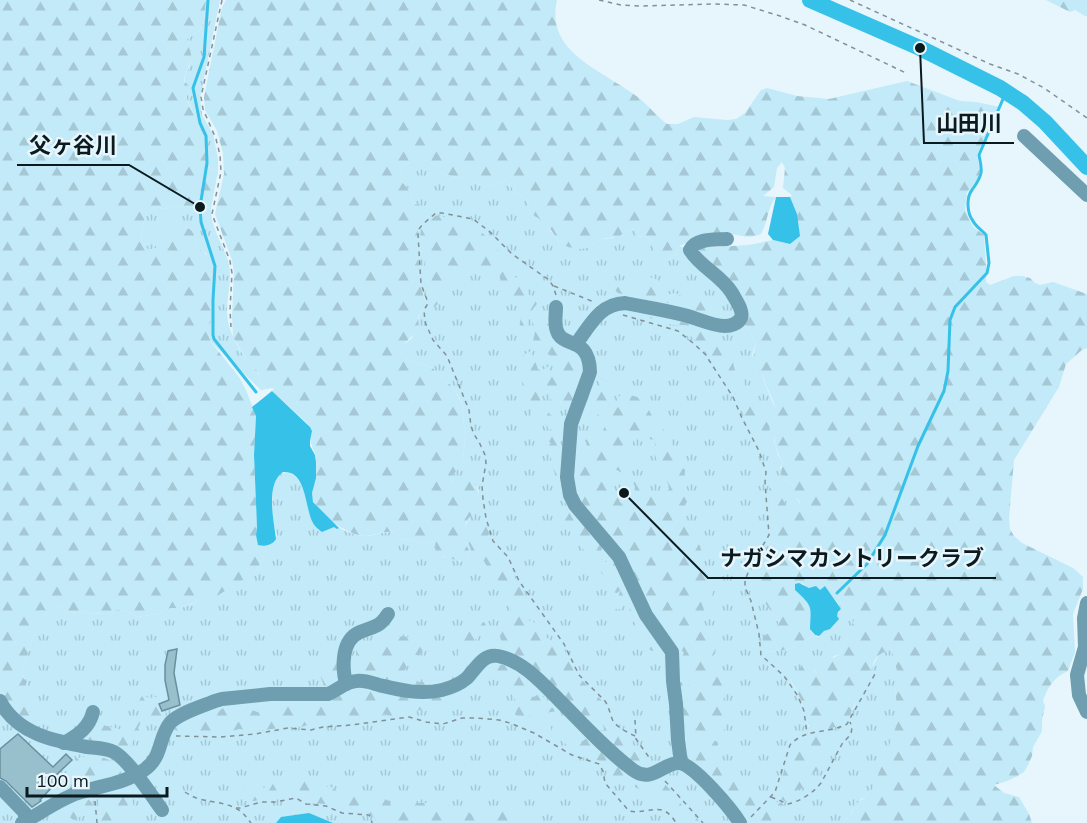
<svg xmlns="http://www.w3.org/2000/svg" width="1087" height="823" font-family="Mulish,'Noto Sans JP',sans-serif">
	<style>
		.grass { fill: url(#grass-tufts) }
		.forest { fill: url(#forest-firs); fill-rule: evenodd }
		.water { fill: #36c1e8 }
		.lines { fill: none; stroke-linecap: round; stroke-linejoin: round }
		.stream { stroke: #36c1e8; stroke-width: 3 }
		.river { stroke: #36c1e8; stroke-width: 16 }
		.building { fill: #98bfcc; stroke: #6a909d; stroke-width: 1.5 }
		.path { stroke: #829197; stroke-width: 1.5; stroke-dasharray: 4.5 4.5; stroke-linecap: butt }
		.minor { stroke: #6e9eaf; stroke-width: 14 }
		.leader { fill: none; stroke: #0b1a1f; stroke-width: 2 }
		.callout-dot { fill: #0b1a1f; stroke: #e6f6fc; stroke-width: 2 }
		.callout-label { font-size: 22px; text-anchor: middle; font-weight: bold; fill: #0b1a1f; stroke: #e6f6fc; stroke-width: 5; stroke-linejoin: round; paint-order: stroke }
	</style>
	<defs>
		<pattern id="grass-tufts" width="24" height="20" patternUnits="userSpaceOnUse" patternTransform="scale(1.5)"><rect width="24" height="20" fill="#c2eaf8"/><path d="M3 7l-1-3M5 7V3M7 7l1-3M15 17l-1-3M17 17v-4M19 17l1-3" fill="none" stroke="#a5c8d4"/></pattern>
		<pattern id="forest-firs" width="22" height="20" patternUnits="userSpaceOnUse" patternTransform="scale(1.5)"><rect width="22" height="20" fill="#c2eaf8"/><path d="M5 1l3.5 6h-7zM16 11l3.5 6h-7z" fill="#a5c8d4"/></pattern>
	</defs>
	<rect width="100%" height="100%" fill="#e6f6fc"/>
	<g class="grass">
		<path d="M 206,0 L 220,0 L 200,98 L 202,115 L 213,134 L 218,159 L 218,171 L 209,168 L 205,162 L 205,151 L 198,124 L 186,97 L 190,92 C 178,71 189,76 191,59 C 192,52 187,46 187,39 L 200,30 L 204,21 Z"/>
		<path d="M 410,162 L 431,162 L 443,174 L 457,177 L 485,187 L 506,180 L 516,193 L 522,196 L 528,202 L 530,213 C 542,221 551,230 559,242 L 587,248 L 601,239 L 613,238 L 623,232 L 635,228 L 637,236 L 645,237 L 653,241 L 658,261 L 663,262 L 676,254 L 679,246 L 699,253 L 720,271 L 744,310 L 745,325 L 756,343 L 752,355 L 762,371 L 763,379 L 776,410 L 774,418 L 774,440 L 778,455 L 783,463 L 780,468 L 786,480 L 793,486 L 793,492 L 800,504 L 790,513 C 787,506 783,502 780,494 L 770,495 L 773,503 L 771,508 L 774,513 L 776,523 L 780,526 L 770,534 L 769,541 L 781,546 L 790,547 L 788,550 L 778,553 L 775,550 L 763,553 L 763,556 L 755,571 L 749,579 L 751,586 L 760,596 L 778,621 L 779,626 L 767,652 L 786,650 L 791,648 L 798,642 L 807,640 L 813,634 L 817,637 L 819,636 L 824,631 L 827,629 L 841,609 L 825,586 L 829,584 L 844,606 L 856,618 L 850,629 L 850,635 L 842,646 L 841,654 L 834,656 L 820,673 L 817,673 L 812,667 L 789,677 L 806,712 L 808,727 L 853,710 C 858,698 874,659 882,652 C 886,649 887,650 892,650 L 898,675 L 898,681 L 895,687 L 899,721 L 876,780 L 876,786 L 868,793 L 866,797 L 861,799 L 852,810 L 850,816 L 845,821 L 844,823 L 0,823 L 0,687 L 9,705 L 30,708 C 26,700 22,693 27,684 L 22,673 L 41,609 L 56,605 L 69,612 L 107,614 L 117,609 L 129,612 L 137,617 L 158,614 L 170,608 L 181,608 L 189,605 L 254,573 L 262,561 L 266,550 L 264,546 L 274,542 L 277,535 C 272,523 269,487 278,476 C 281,473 283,473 287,472 C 307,479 306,505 313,522 L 339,528 L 338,527 C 344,531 355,535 363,536 C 372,537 382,531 394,532 L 401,539 L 414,540 L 423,545 L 431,541 L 435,544 L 443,557 L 453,558 L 460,562 L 466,559 L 469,550 L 462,538 L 468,518 L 474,513 L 478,506 L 479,490 L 476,485 L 457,486 L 452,484 L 451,478 L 463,462 L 465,436 L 462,402 L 451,385 L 438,377 L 434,369 L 404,357 L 401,355 L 400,351 L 402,346 L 412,338 L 419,326 C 415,314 426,311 425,299 C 424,294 421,289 420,285 C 417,269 418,251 417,235 L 418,229 L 428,216 L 417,204 L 413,203 L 410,191 L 401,181 L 399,177 L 403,166 Z"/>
		<path d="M 181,206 L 194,208 L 197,206 L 211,208 C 210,228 225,246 229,265 C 232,280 227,296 227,311 C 227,332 242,358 258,371 L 260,382 L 267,389 L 261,390 L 210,341 L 209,333 L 207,254 L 201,251 L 195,245 L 196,237 L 194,232 L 180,223 L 162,232 L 160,240 L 156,248 L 149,250 C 136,239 142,226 148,212 L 158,207 L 165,209 Z"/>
	</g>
	<g class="forest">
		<path d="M 0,0 L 206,0 L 204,21 L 200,30 L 187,39 C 187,46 193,53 191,60 C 189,68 184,72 184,81 L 191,88 L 190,92 L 186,97 C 190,111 201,124 204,139 C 206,149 204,159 209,168 L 218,171 L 211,208 L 197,206 L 188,209 L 181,206 L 165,209 L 158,207 L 148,212 C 142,226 136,239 149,250 L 156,248 C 164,232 159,227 180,223 L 194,232 L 196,237 L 195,245 L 211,259 L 213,265 L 209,333 L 210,341 L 239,377 L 246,390 L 256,416 L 254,455 L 257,527 L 256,535 L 260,546 L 264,546 L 266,550 L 262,561 L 254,573 L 212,599 L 197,601 L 181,608 L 170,608 L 158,614 L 137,617 L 129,612 L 117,609 L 107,614 L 69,612 L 56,605 L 50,612 L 41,610 L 22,673 L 24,679 L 27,681 C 22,700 29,698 31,715 L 25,721 C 12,713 7,701 0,687 Z"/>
		<path d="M 226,0 L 557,0 C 545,51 599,69 632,93 C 645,101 654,114 667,124 L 678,124 L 694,117 L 727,120 L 736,119 L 745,113 L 761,90 L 767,88 L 797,96 L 829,99 L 907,81 L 960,101 L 976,102 L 1000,107 L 977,155 L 980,172 L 976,183 L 967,192 L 965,209 L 968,217 L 973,227 L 984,235 L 986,262 L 986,282 L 990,285 L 1014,276 L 1022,276 L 1030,278 L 1035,283 L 1040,285 L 1053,282 L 1087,294 L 1087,348 L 1082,350 L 1066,364 L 1059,387 L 1014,460 L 1009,519 L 1010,529 L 1014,536 L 1022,543 L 1073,568 L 1083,577 L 1083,589 L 1073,614 L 1075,652 L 1068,671 C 1055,676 1047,688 1043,701 L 1045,706 L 1042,720 L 1042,731 L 1033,747 L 1032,756 L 1028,765 L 1024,772 L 1016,777 L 1007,781 L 994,785 L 1004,793 L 1019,797 L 1029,814 L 1032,823 L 844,823 L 845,821 L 850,816 L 855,804 L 866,797 L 868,793 L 876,786 L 876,780 L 898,721 L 895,686 L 898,681 L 898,675 L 892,651 C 879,649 869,665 872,677 L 856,702 L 847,720 L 843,724 L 823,731 L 812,731 C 806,724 807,716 804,708 C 800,697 795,687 789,677 L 792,672 L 797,673 L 804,661 L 811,662 L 816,673 L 820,673 L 829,660 L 841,654 L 842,646 L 850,635 L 850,629 L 855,618 L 844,606 L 829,584 L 820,590 L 809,589 L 802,583 L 795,590 C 813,607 811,605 810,628 L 813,634 L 807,640 L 798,642 L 791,648 L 786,650 L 767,652 L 764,646 L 764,636 L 779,626 L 778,621 L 760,596 L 751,586 L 749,579 L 755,571 L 763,556 L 764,548 L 769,547 L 778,553 L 788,550 L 790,547 L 781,546 L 769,541 L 770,534 L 779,526 L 773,522 L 771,518 L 774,513 L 771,508 L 773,503 L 770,495 L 769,488 L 780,490 C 781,499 786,504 790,512 L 800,503 L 798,499 L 793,496 L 793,486 C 785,479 778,474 783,463 C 775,449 773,437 774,421 C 774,416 776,412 775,407 C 772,394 763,384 762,371 L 755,368 L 752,362 L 756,343 L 745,325 L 744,310 L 721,271 L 699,253 L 700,248 L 706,246 L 716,247 L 749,245 L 773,240 L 790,244 L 797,214 L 790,197 L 792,195 L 783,188 L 785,168 L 782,162 L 777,168 L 774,187 L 763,196 L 776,197 C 767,208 768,222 761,234 C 748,240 740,234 727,234 C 712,234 693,241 679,246 L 676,254 L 663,263 L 657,261 L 653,248 L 653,241 L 645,237 L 637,236 L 634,228 L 624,232 L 620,236 L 601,239 L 587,248 L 580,249 L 568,247 L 559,242 L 551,230 L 543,225 L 539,219 L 530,213 L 528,202 L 522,196 L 516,193 L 506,180 L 485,187 L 457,177 L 443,174 L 431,162 L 410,162 L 403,166 L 399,177 L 401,181 L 410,191 L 413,203 C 421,206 427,207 428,216 L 418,229 L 417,235 L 420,285 L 426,303 L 418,317 L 419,329 C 413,337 404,341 400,351 L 401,355 L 404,357 L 434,369 L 438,377 L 451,385 L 462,403 L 465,436 L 463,462 L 451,478 L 452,484 L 457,486 L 463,485 L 465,481 L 471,478 L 473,479 C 477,488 482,497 478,507 C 473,519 463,515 466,533 L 462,538 L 469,550 L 466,559 L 467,563 L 438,555 L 435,544 L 431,541 L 423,545 L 414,540 L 401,539 L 394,532 C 384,531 376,535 366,536 C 350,537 318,514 313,500 C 310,491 316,482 316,472 C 316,466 317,459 315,453 C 311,443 309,443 312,431 L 307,423 L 272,391 L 274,389 L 271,388 L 267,389 L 260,382 L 258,371 L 250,364 L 243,354 L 233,337 L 232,317 L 234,272 L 232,260 L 215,214 L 224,174 L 223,153 L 217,131 L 205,110 L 204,97 L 222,7 Z"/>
		<path d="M 1046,0 L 1087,0 L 1087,16 L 1085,16 L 1075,10 L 1070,12 Z"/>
		<path d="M 438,215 L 461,223 L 469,224 L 477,228 L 494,244 L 502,256 L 508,260 L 508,265 L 516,266 L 515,277 L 522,282 L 523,290 L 527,291 L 529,295 L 534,298 L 541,295 L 543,298 C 535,305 526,316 527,328 C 529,337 530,339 525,348 L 523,345 L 523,339 L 519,329 L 522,311 L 517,307 L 516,301 L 502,294 L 497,289 C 500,284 502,281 499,276 C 493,274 491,269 486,268 C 479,267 471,270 464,270 L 456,279 L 448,281 L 443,286 L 440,303 L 433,307 L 428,314 L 429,301 L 423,285 L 423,269 L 427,258 C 417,238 416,226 438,215 Z"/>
		<path d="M 647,276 L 658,280 L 666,295 L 675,293 L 691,300 L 699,300 L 705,302 L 706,310 L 702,313 L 682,308 L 674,303 L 659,303 L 618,293 L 613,289 L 612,283 C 622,279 629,280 637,286 L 642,284 L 641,278 Z"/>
		<path d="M 629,309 L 670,319 L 675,320 L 684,317 L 698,322 L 695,326 L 696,330 L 704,330 L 707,335 L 714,341 L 720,351 L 733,360 C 733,367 737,378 744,380 L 745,387 C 754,392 766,413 769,423 C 770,430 770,436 772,442 L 768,450 L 758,442 L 748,418 L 745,416 L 743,407 L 738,398 L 705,351 L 690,335 L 689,329 L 686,325 C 664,327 649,317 629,309 Z"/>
		<path d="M 534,316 L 541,316 L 544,323 L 548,323 L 573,346 L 587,365 L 574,406 L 569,409 L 562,408 L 559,404 L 550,399 L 547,388 L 543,386 L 539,387 C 537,405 549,414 561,423 L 563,433 L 560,434 L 548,428 L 545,419 L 543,419 L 538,422 L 533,422 L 531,416 L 531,403 L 524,392 L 522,383 L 522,366 L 520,360 L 522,356 L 531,351 L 538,369 L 541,371 L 549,366 L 551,367 L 547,372 L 556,380 L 558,378 L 557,368 L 559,365 L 557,361 L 548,354 L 544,356 L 543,364 L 540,362 L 541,351 L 533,341 L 535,332 L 532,318 Z"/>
		<path d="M 600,379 L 606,381 L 611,388 L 617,387 L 618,391 L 611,398 L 607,400 L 608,406 L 611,409 L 619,407 L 620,405 L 618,399 L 619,396 C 624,395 633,395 637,397 C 641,399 643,404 647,406 L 652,416 L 661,422 C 663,434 672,442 678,453 C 676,461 680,464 685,470 C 683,486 695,497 681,510 L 682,514 L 686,518 L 686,524 L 689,530 L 700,546 L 706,570 L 711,576 L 713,595 L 707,602 L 702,604 L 706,616 L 701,620 L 699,620 C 703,628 709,628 706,639 L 716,646 L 715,654 L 709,656 L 711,666 L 718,668 L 724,680 L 722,682 L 724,697 L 722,711 L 725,729 L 721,733 L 710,739 L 716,741 L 718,743 L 718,751 L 721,756 L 722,766 L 734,777 L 736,783 L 758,796 L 761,800 L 760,805 L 746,818 L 743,818 L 692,764 L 687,755 L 688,748 L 693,746 L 695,743 L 692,738 L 683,732 L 680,702 L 683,703 L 684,708 L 691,714 L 698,713 L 698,711 L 690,705 L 685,695 L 679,693 L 680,679 L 684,688 L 689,685 L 688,677 L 679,671 L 679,662 L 684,653 L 679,647 L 686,644 L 686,640 L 681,639 L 673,640 L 670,636 L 670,630 L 659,626 L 646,606 L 639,584 L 578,500 L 570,476 L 576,439 L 580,441 L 576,446 L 577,450 L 581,449 L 587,445 L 585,440 L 594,437 L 594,433 L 602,433 L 604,428 L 609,424 C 606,416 594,413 587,409 L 588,405 L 593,402 L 590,390 L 594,393 L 599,392 ZM 635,436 L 637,437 L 639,441 L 645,442 L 645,438 L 654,440 L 656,449 L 655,455 L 657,460 L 657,467 L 666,474 L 665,477 L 662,478 L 661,481 L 668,483 L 669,490 L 667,490 L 671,497 C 666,498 662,496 659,492 C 651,493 646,490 639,486 L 641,480 L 626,472 L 625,468 C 631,461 630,446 635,436 ZM 615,469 L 624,474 L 625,476 L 623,478 L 627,485 L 631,485 L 633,483 L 635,486 L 634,504 L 628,510 L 620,502 L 613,489 C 595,487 607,475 615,469 Z"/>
		<path d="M 546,433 L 551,434 L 561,441 L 558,446 L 563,451 L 575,516 L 579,521 L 584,521 L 601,541 L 602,549 L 600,553 L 595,554 L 590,551 L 588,552 L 583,549 L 577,539 L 566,528 L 564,524 L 565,520 L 570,512 L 561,495 C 560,483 550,467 551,454 L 548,450 L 548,447 L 551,443 L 541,438 L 542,434 Z"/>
		<path d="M 477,520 L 480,524 L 486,525 L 489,534 L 486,539 L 487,543 C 493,547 499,551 503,558 C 507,565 505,567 512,571 L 517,582 L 524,591 C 524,605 515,617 534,622 L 535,631 L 554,642 L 562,645 L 577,675 L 606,705 L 611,719 L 615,725 L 632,737 L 633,745 L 635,748 L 640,748 L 644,752 L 654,768 L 639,769 L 598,731 L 604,730 L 603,722 L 598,719 L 583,718 L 532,667 L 526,659 C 510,661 502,646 499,633 L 505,625 L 503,623 L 503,617 L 511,610 L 509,599 L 502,584 L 491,574 L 484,561 L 472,553 L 470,547 L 468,542 L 473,524 Z"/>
		<path d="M 613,555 L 633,596 L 627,597 L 625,604 L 621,609 L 615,609 L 612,603 L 619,596 L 620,590 L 617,593 L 613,592 L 605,576 L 596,568 L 592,559 L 600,559 L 609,563 L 610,557 Z"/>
		<path d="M 629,608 L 639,618 L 639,615 L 659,644 L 659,648 L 652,651 C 644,647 637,631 635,621 L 628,625 C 623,623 621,621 619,617 Z"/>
		<path d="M 470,621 L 476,625 L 484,622 L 486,625 C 480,631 479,638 472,642 L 469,651 L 467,654 L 468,660 L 467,672 L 448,684 L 408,687 L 409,684 L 426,681 L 435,677 L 447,676 L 454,668 L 458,668 L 457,657 L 458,652 L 462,647 C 461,638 461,631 466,623 Z"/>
		<path d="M 392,636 C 406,637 416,634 422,650 L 420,655 L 414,655 C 409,662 400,682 392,683 C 387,683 381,680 376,679 L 372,673 L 363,674 C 358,668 356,658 356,650 C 361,645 364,646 370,649 L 377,642 Z"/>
		<path d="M 337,654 L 341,656 L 340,680 L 327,688 L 324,687 C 323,678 315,671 317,663 Z"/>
		<path d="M 494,663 L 518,668 L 537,687 C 531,687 522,684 523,693 L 534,697 L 537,695 L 544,697 L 551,708 L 554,708 L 556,711 L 546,713 L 545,717 L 551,725 L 551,733 L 546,734 C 539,728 536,719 529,715 L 520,719 L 518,718 L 515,714 C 519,704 513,691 503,688 L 500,678 L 497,677 L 494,680 L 487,674 L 486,666 Z"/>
		<path d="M 351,686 L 458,689 L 463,692 L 463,695 L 457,702 C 447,701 433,703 423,708 C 414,713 407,718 395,717 C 392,717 389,715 385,714 L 377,718 L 367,715 L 350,723 L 343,720 L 324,724 L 318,722 L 301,727 L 288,727 L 255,731 L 239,729 L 220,735 L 181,734 L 177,732 L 174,729 L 184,719 L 212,709 L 215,714 L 231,702 C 240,707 248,708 257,712 L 277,705 L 282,706 L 290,705 L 295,700 Z"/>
		<path d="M 142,696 L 151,698 L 153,697 L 159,697 L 160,700 L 157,703 L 160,710 L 162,712 L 165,711 L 166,713 L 163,722 C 153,723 147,720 141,711 L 137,711 L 136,706 Z"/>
		<path d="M 99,718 L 104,719 L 103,725 L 131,732 L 135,718 L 142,720 L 138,728 L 142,735 L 135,738 L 130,746 L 136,754 L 134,757 L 129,758 L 88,740 L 87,734 Z"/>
		<path d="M 848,726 L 848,730 L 834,744 L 826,764 L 812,774 L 806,787 L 797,790 L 790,801 C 785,802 781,800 777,796 L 776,791 L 780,785 L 790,750 L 795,743 L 805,736 L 831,732 Z"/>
		<path d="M 567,734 L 571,736 L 578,735 L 583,741 L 588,737 L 605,753 L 606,758 L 610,760 L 617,761 L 637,778 C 631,780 624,784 618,782 C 609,781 610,769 604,764 C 596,756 586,760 577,755 C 572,753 567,745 563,741 L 564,735 Z"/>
		<path d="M 89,755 C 104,757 117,760 122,775 L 66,793 L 57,794 L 55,788 L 56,784 L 70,776 L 76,759 Z"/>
		<path d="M 658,776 L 678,799 L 682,806 L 686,807 L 701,823 L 682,823 L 682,821 L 674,816 L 669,810 L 660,806 L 653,797 L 635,787 L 635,785 Z"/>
		<path d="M 261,777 L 263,782 L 264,790 L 263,792 L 265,794 L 265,798 L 255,801 L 247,801 L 242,795 L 243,791 L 249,780 Z"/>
		<path d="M 279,780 L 286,785 L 290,784 L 292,781 L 296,782 L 303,781 L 313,785 L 331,787 L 340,793 L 376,795 L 379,796 L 383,802 L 386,800 L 390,801 L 391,807 L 395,807 L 399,801 L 401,800 L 404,803 L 427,803 L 429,807 L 432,807 L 437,801 L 441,802 L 445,801 L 450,807 C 460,809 462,805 471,814 L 477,811 L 477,806 L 492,809 L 497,807 L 503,808 C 506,814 509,813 516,814 L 523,823 L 438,823 L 436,821 L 432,823 L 387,823 L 385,818 L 380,817 L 379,819 L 381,823 L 377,823 L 373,816 C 364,812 353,813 344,809 L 341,811 L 336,810 L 328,804 L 306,803 L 300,795 L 287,796 L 273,800 L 269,797 L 268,792 L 274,782 Z"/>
		<path d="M 124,788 L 131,792 L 131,796 L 136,815 L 132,823 L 101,823 C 101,814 93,796 104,790 C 109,788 118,789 124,788 Z"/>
		<path d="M 85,797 C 92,801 96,808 94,816 L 91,817 L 83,815 L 74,820 L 69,817 L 61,821 C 62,807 73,802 85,797 Z"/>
		<path d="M 775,801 L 784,805 L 788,810 L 787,812 L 778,823 L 748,823 L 767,804 Z"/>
	</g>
	<g class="water">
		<path d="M 776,197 L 790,197 L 797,214 L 800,236 L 790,244 L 773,240 L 768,234 Z"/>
		<path d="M 272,391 L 310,427 L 312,431 L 310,441 L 310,446 L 315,455 L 316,462 L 316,478 L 312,493 L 313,502 L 339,528 L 337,529 L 334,527 L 322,532 C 318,529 314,526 312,521 C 305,506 306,470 283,472 C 265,484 274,521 276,539 C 273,545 264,547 258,545 L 256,535 L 257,527 L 254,455 L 256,416 L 252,407 Z"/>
		<path d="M 799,583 L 809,588 L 816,586 L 820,590 L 825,586 L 841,609 L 838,612 L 837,616 L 839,619 L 830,629 L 824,631 L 819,636 L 815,635 L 810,629 C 811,605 813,607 795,590 L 795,584 Z"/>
		<path d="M 309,813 L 333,823 L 276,823 L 281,817 Z"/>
	</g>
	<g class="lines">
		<g class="stream">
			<path d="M 208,0 L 204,57 L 193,88 L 200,123 L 206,136 L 207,163 L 200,207 L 201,222 L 215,266 L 213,300 L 213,335 L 214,339 L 256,392"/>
			<path d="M 837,593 L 867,564 L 885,535 L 918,446 L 944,391 L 948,371 L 950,320 L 955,307 L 987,273 L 989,263 L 986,235 C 982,230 976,227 973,221 C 967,213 966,198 972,190 C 976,184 979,181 981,173 C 982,167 980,161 979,155 L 1006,92"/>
		</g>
		<path class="river" d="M 810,0 L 920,48 L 1000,88 L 1023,103 L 1045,122 L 1087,167"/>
	</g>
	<g class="building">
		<path d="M 177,649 L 174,673 L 180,705 L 162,711 L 159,704 L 169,700 L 165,680 L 165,665 L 168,651 Z"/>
		<path d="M 18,734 L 53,767 L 66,754 L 72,760 L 51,780 L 53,786 L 40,800 L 41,801 L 32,807 L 6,781 L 0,778 L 0,749 Z"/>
	</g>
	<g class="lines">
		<g class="path">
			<path d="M 222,0 L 201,97 L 203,109 L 216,139 L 220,155 L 221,172 L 212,214 L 230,261 L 232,273 L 230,310 L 231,327"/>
			<path d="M 599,0 L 621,5 L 639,6 L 713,4 L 744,5 L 780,16 L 805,25 L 906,73"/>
			<path d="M 850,0 L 990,64 L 1018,74 L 1044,88 L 1087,118"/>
			<path d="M 554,286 L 594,302"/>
			<path d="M 556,295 L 553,286 L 549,280 L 512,254 L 489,231 L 473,219 L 442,213 L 436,213 L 423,224 L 419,229 L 418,235 L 421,284 L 427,300 L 427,305 L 424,310 L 425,322 L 433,340 L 447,356 L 469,410 L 471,426 L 474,434 L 480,444 L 485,455 L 486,463 L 482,486 L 483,499 L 486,518 L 493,541 L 508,557 L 519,581 L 564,644 L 579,675 L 605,701 C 609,707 610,714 613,721 C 618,728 627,732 635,736"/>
			<path d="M 623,315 L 678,331 L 693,343 L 705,354 L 733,397 L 742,418 L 759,451 L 766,472 L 765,482 L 769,535 L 759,552 L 757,561 L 748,573 L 745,580 L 745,587 L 751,601 L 759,634 L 761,655 L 784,676 L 798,696 L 804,711 L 807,734"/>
			<path d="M 635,720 L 636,739 L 651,760"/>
			<path d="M 176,736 L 221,737 L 255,734 L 288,728 L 311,730 L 323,727 L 352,725 L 409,717 L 426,722 L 443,724 L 462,718 L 477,718 L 499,720 L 510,723 L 534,733 L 572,755 L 599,764 L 603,771 L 605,783 L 629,811 C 649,815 662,799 676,823"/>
			<path d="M 665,781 L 703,823"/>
			<path d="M 185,792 C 204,805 220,799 237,809 C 243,812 247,818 251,823"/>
			<path d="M 771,797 L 788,804 C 801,801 813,793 821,783 L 842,744 L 851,734 L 852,727 L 850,722"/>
			<path d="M 95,801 L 97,823"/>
			<path d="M 236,808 L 240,808 L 261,802 L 275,802 L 296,798 L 306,804 L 326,806 L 342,813 L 369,815 L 371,817 L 372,823"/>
			<path d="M 751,817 L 775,792 L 790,745 C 805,728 828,734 847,724 L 875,674"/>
		</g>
		<g class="minor">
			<path d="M 1024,136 L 1087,195"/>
			<path d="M 556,307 C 556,314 554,324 557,331 C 563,349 589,335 590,372 L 571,424 L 567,477 L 570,495 L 575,505 L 619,557 L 646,615 L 672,652 L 673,681 L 676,704 L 678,740 L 681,763"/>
			<path d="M 576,344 C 590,326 599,304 625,303 C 645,307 665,310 684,315 C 697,318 712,326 725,326 C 730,326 738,324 741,318 C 744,311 735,299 732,293 C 721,275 700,267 690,250 C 696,238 715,240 727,239"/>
			<path d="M 1087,603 L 1084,618 L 1085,647 L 1077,675 L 1079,695 L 1087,712"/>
			<path d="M 346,684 C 342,667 341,640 360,632 C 374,626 379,628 388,614"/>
			<path d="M 0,701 C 17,734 54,741 87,747 C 96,748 106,748 114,752 C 128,759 152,796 162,810"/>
			<path d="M 64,743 C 78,735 89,728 93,712"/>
			<path d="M 0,787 L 25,813 L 25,823"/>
			<path d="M 22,823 C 39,814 57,801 75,794 C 97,786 124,784 144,770 C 163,757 158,738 170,723 C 179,713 203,706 215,701 L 222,699 L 270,694 L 328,694 C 338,690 346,681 357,681 C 364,680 372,683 379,685 C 400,690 420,695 442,690 C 450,688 460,684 467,678 C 476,669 483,653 498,656 C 523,661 542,683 560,701 C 583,724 606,750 633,770 C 652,784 662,763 679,763 C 693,763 732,810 740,823"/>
		</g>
	</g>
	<path class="leader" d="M920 48L924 143H1014M200 207L129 165H17M624 493L708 578H996"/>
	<g class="callout-dot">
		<circle cx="920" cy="48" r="6"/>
		<circle cx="200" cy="207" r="6"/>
		<circle cx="624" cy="493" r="6"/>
	</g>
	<g class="callout-label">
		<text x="969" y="131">山田川</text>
		<text x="73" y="153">父ヶ谷川</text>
		<text x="852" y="566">ナガシマカントリークラブ</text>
	</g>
	<path d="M27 787v9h140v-9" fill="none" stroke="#0b1a1f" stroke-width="3"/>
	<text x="36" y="787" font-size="18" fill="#0b1a1f" stroke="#e6f6fc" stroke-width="4.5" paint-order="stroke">100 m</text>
</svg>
